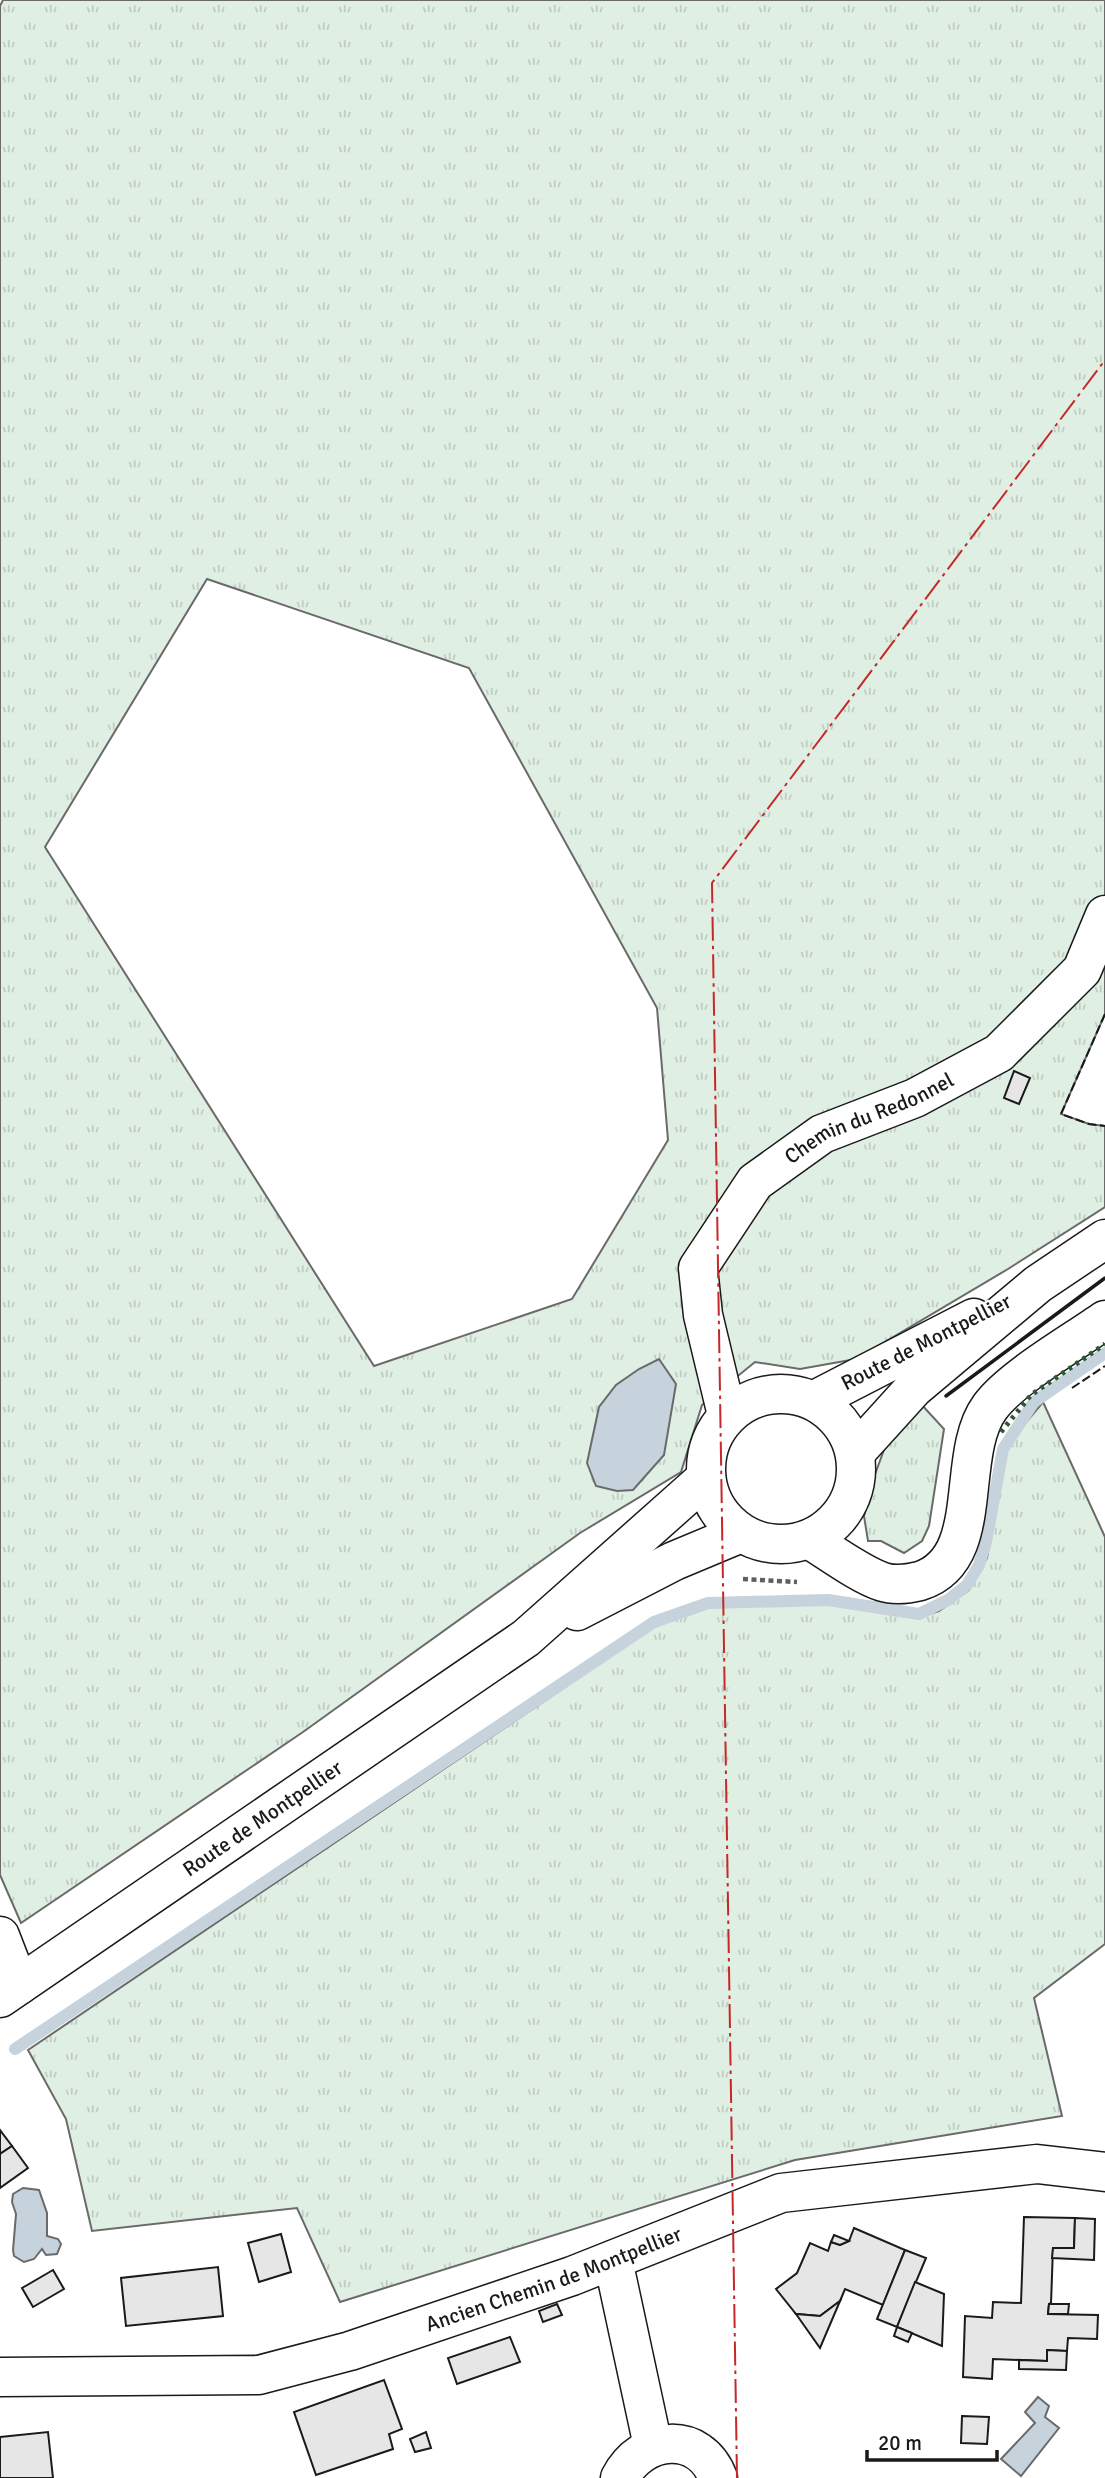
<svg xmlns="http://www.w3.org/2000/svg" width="1105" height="2478" font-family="Signika,sans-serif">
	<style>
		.grass { fill: url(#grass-tufts); stroke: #6a6a6a; stroke-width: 2; fill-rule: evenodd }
		.water { fill: #c6d2dc; stroke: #6a6a6a; stroke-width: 2 }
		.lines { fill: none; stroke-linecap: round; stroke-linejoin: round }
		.stream { stroke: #c6d2dc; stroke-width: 12 }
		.building { fill: #e6e6e6; stroke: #1a1a1a; stroke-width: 2 }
		.minor-casing { stroke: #1a1a1a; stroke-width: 41 }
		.path { stroke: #5f5f5f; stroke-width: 4.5; stroke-dasharray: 5 3.5; stroke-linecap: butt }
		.minor { stroke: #fff; stroke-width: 38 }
		.hedge { stroke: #2b5a34; stroke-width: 5; stroke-dasharray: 3.5 5; stroke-linecap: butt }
		.fence { stroke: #1a1a1a; stroke-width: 2; stroke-dasharray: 9 3.5; stroke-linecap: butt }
		.wall { stroke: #1a1a1a; stroke-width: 3.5 }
		.power { stroke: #c62828; stroke-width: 2; stroke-dasharray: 24 5 3.5 5; stroke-linecap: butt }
		.labels { text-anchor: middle; stroke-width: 5; stroke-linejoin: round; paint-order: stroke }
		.street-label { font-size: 21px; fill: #1a1a1a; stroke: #fff }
	</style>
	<defs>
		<pattern id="grass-tufts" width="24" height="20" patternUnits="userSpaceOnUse" patternTransform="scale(1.75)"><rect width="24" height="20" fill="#e0efe3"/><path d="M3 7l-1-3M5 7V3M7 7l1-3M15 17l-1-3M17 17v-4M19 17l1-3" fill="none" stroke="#c0ccc2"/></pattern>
	</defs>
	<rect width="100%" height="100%" fill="#fff"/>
	<g class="grass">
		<path d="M 3,0 L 1105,0 L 1105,1014 L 1061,1114 L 1089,1124 L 1105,1126 L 1105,1207 L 1008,1269 L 856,1359 L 800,1369 L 755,1362 L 702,1405 L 681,1472 L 580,1533 L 303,1732 L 21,1923 L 0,1875 L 0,6 ZM 207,579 L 469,668 L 657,1008 L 668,1140 L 572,1299 L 374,1366 L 45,847 Z"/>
		<path d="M 1043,1402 L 1105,1537 L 1105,1944 L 1034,1998 L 1062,2116 L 795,2160 L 340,2302 L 297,2208 L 92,2231 L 66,2119 L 28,2050 L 654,1627 L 706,1606 L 841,1603 L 920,1617 L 939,1611 L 969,1590 L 987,1558 L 1008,1444 Z"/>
		<path d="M 921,1404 L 944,1429 L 929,1526 L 922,1541 L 904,1553 L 881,1541 L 868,1541 L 864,1516 L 873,1480 L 885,1447 Z"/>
	</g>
	<g class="water">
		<path d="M 659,1359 L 676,1384 L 664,1455 L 633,1490 L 617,1491 L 596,1486 L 587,1463 L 599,1407 L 616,1385 L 639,1369 Z"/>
		<path d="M 23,2188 L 39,2190 L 47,2213 L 47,2236 L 58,2239 L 61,2244 L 57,2254 L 46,2255 L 42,2249 L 34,2259 L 24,2262 L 14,2256 L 13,2250 L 16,2214 L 12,2202 L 13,2194 Z"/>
		<path d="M 1038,2397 L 1049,2406 L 1045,2417 L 1059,2428 L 1021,2476 L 1001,2459 L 1035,2423 L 1025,2412 Z"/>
	</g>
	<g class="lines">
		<path class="stream" d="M 15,2049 L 654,1622 L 708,1603 L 828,1600 L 919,1614 L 948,1600 L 967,1585 L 979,1565 L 986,1542 L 1003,1449 L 1034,1402 L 1105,1353"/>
	</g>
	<g class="building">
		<path d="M 1014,1071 L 1030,1078 L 1019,1104 L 1004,1098 Z"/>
		<path d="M 0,2130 L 12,2146 L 0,2154 Z"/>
		<path d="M 12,2146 L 28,2168 L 0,2188 L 0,2154 Z"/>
		<path d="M 1024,2217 L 1075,2218 L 1074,2248 L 1053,2248 L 1051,2303 L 1049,2304 L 1048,2314 L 1098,2315 L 1097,2339 L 1068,2338 L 1067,2351 L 1047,2350 L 1047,2361 L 993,2359 L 992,2379 L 963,2377 L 965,2316 L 992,2318 L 993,2302 L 1021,2303 Z"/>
		<path d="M 1075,2218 L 1095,2219 L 1094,2260 L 1052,2258 L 1053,2248 L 1074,2248 Z"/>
		<path d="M 854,2228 L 905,2250 L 883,2305 L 845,2289 L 840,2301 L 820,2316 L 796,2314 L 776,2289 L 797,2273 L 810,2243 L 828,2251 L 831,2242 L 840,2245 L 849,2241 Z"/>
		<path d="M 281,2234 L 291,2272 L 259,2282 L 248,2243 Z"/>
		<path d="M 834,2235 L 849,2241 L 840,2245 L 831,2242 Z"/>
		<path d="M 905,2250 L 926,2258 L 897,2327 L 877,2319 Z"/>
		<path d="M 218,2267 L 223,2316 L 126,2326 L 121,2278 Z"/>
		<path d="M 53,2270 L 64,2289 L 33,2307 L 22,2288 Z"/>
		<path d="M 915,2282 L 944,2294 L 942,2346 L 897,2327 Z"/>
		<path d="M 840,2301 L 820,2348 L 796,2314 L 820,2316 Z"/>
		<path d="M 557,2304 L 562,2315 L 543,2322 L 539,2311 Z"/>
		<path d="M 1049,2304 L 1069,2304 L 1068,2314 L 1048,2314 Z"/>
		<path d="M 897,2327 L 912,2333 L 908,2342 L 894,2336 Z"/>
		<path d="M 510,2337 L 520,2362 L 457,2384 L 448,2358 Z"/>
		<path d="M 1047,2350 L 1067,2351 L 1066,2370 L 1019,2369 L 1019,2360 L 1047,2361 Z"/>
		<path d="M 384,2380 L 402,2429 L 389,2434 L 393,2449 L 316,2475 L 294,2412 Z"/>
		<path d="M 962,2416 L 989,2417 L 987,2444 L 961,2443 Z"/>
		<path d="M 48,2432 L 53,2478 L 0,2478 L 0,2437 Z"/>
		<path d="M 426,2432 L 431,2448 L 415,2452 L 410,2439 Z"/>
	</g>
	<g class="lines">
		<g class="minor-casing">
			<g id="minor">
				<circle cx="781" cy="1469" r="75"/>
				<path d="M 815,1400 L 974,1318"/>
				<path id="s1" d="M 727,1415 L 703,1315 L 698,1268 L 755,1182 L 822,1134 L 915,1098 L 999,1053 L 1082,970 L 1105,915"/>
				<path d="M 856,1452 L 914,1388 L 1038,1284 L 1105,1239"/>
				<path d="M 809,1539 C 830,1552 861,1575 883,1582 C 896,1586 908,1584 920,1581 C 988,1559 954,1456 990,1407 C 1011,1378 1074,1342 1105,1320"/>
				<path d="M 577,1611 L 674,1561 L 741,1533"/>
				<path d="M 0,1936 L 19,1985"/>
				<path id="s2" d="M 0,1998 L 526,1638 L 706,1478"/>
				<path d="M 613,2260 L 653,2446"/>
				<path id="s3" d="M 0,2377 L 259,2375 L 350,2351 L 572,2276 L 781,2193 L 1037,2164 L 1105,2172"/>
				<path d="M 620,2478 C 642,2435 700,2430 718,2478"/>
			</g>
		</g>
		<path class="path" d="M 743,1579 L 797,1582"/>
		<use href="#minor" class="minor"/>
		<path class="hedge" d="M 1001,1432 L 1031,1395 L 1105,1344"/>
		<g class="fence">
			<path d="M 1105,1014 L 1061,1114 L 1089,1124 L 1105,1126"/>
			<path d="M 1072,1388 L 1105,1366"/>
		</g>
		<path class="wall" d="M 946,1396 L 1105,1278"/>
		<path class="power" d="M 737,2478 L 712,883 L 1105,360"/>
	</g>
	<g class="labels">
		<g class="street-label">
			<text dy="7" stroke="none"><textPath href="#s1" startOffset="385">Chemin du Redonnel</textPath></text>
			<text transform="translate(926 1342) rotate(-27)" y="7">Route de Montpellier</text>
			<text dy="7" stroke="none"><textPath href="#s2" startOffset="318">Route de Montpellier</textPath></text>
			<text dy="7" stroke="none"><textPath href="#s3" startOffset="569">Ancien Chemin de Montpellier</textPath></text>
		</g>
	</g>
	<path d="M867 2450v10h130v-10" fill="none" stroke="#1a1a1a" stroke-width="3.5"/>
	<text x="878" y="2450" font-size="21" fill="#1a1a1a" stroke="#ffffff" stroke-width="5" paint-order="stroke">20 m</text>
</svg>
